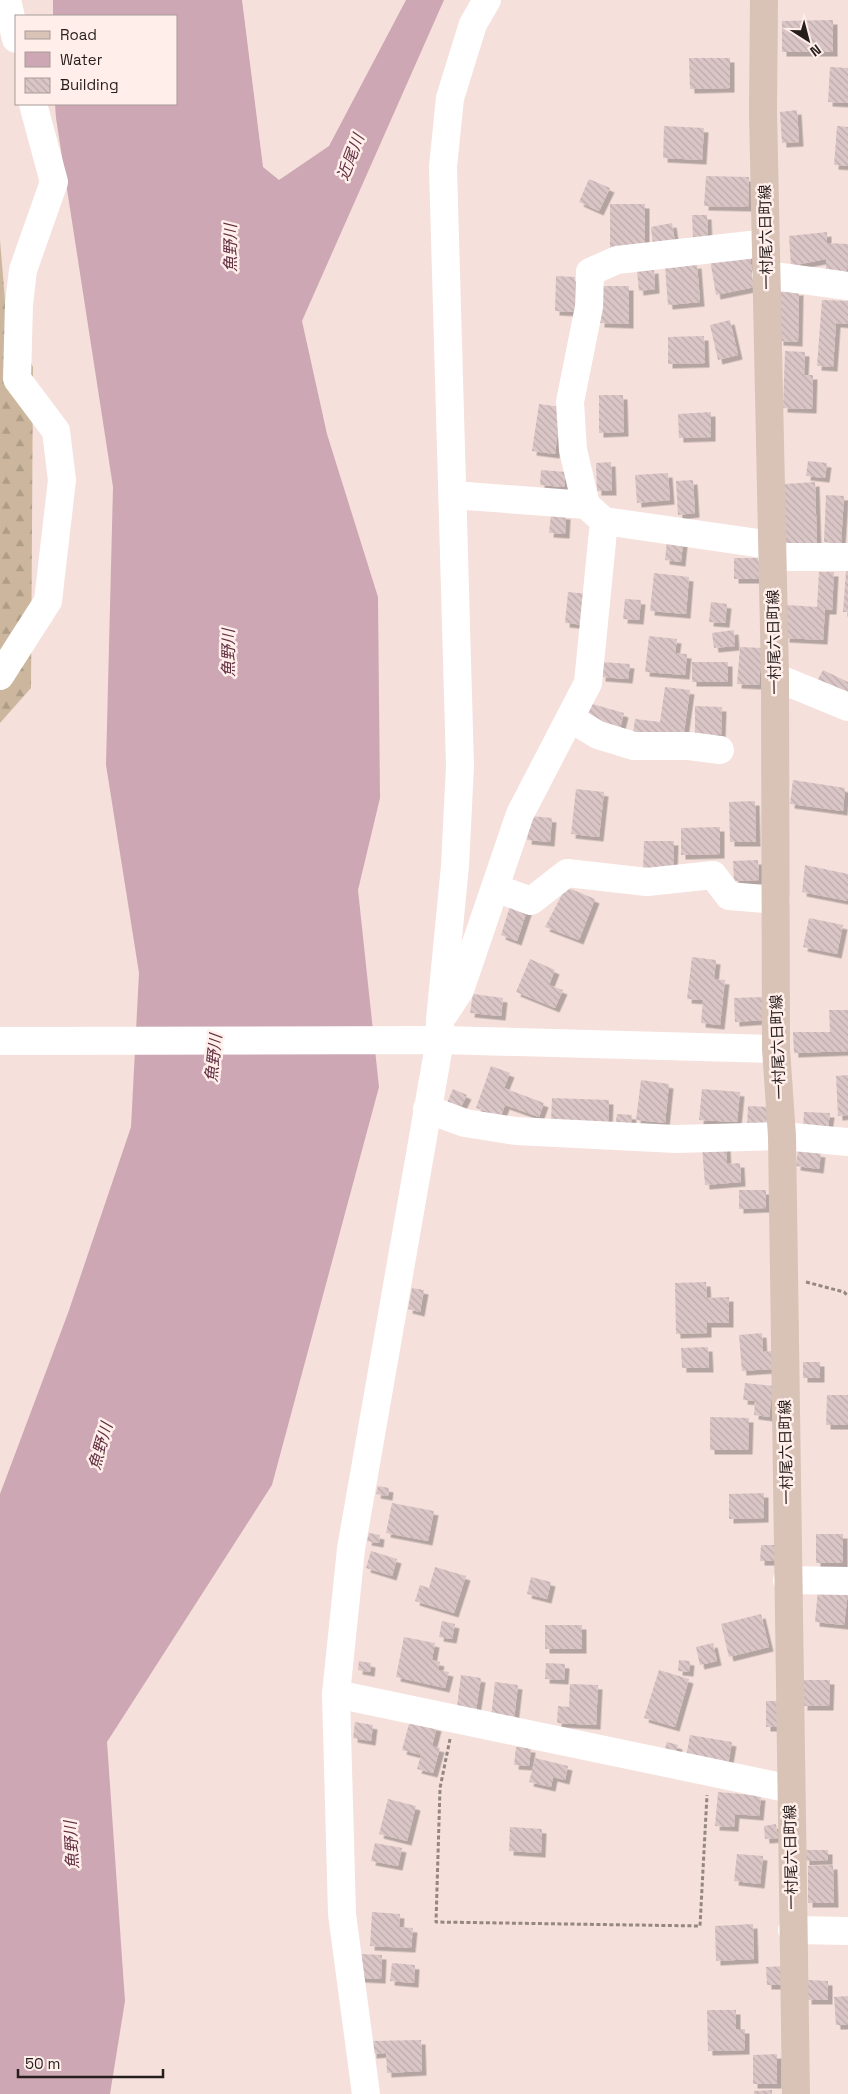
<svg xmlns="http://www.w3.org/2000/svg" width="848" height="2094" font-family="'Space Grotesk','Noto Sans JP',sans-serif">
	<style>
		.forest { fill: url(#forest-firs) }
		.water { fill: #cda8b4 }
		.building { fill: url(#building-back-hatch); filter: url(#shadow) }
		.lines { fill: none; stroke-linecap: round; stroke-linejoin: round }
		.path { stroke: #958682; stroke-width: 3; stroke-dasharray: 4 2.5; stroke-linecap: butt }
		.minor { stroke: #fff; stroke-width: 28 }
		.major { stroke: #d9c2b6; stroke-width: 28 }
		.labels { text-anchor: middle; stroke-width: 5; stroke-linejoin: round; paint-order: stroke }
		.street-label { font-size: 15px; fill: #261e1c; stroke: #ffeeea }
		.water-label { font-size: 16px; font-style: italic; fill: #602e41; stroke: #ffeeea }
	</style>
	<defs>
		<pattern id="forest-firs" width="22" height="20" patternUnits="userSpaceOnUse" patternTransform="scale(1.25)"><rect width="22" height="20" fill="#ccb79e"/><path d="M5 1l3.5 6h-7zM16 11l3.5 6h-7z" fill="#af9d88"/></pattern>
		<pattern id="building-back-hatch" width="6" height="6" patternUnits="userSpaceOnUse" patternTransform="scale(1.25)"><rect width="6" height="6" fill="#dbc6c7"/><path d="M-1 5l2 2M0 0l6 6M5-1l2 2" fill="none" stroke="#bcaaaa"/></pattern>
		<filter id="shadow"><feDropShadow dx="4.5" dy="4.5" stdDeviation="0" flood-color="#0004"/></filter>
	</defs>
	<rect width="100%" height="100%" fill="#f5e0db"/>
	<path class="forest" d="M 0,240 L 6,312 L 33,367 L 31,688 L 0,723 Z"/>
	<path class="water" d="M 53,0 L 242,0 L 263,167 L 279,180 L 329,146 L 406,0 L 444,0 L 302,321 L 327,434 L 378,597 L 380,798 L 358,890 L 379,1087 L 272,1485 L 107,1742 L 125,2001 L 110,2094 L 0,2094 L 0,1494 L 68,1313 L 131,1127 L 139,973 L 106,765 L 113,487 L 56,118 L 55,104 L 176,104 L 176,16 L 53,16 Z"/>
	<g class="building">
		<path d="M 833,20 L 833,52 L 782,52 L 782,21 Z"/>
		<path d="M 689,58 L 730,58 L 730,88 L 690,89 Z"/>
		<path d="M 830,67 L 848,68 L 848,103 L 828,102 Z"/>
		<path d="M 797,110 L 799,142 L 782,143 L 780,112 Z"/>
		<path d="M 664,126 L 704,128 L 702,160 L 663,158 Z"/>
		<path d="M 837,126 L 848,127 L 848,166 L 834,165 Z"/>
		<path d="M 706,176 L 749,177 L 748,207 L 704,206 Z"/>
		<path d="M 589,179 L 610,188 L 599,211 L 579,202 Z"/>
		<rect x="610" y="204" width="35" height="44"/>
		<path d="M 692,215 L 707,215 L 708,238 L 693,239 Z"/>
		<path d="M 672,223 L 675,242 L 653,245 L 651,227 Z"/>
		<path d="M 827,232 L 827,243 L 848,244 L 847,271 L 826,270 L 826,259 L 791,266 L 789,236 Z"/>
		<path d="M 749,252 L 755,287 L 716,295 L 710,259 Z"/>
		<path d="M 697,264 L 700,302 L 668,305 L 665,267 Z"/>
		<path d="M 654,269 L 655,289 L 639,291 L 637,271 Z"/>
		<path d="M 556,276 L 575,277 L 574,312 L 555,311 Z"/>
		<path d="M 601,286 L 629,286 L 629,324 L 600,323 Z"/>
		<path d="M 799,291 L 798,342 L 779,341 L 779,292 Z"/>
		<path d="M 822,300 L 848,301 L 848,324 L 836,323 L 833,367 L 817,366 Z"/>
		<path d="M 730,320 L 738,355 L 718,360 L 710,325 Z"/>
		<path d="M 704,336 L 705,363 L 668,364 L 668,337 Z"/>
		<path d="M 785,351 L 805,352 L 804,375 L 813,375 L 812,409 L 783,408 Z"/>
		<path d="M 599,395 L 623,395 L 624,432 L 599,433 Z"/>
		<path d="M 539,404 L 561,407 L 555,454 L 532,451 Z"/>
		<path d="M 711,412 L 711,437 L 679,438 L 678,414 Z"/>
		<path d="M 808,461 L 827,463 L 825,478 L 806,476 Z"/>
		<path d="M 611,462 L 612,491 L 597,491 L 596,463 Z"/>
		<path d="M 541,470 L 566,472 L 564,487 L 540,485 Z"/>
		<path d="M 668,473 L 670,500 L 637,503 L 635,475 Z"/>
		<path d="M 693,480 L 695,513 L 678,515 L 676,481 Z"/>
		<path d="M 815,482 L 817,544 L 786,544 L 784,484 Z"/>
		<path d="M 826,495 L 844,496 L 841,543 L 824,542 Z"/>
		<path d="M 551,514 L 566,515 L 565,534 L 549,533 Z"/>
		<path d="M 667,541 L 683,542 L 681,562 L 665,560 Z"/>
		<rect x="734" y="558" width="26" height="21"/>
		<path d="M 846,571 L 848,571 L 848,612 L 843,612 Z"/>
		<path d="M 819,572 L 834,572 L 832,610 L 825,610 L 823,640 L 785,638 L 787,605 L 817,607 Z"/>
		<path d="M 654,573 L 689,577 L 686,614 L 650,611 Z"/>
		<path d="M 568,592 L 588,594 L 585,625 L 565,623 Z"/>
		<path d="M 625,599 L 641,600 L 639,620 L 623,619 Z"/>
		<path d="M 711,602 L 727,604 L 725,623 L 709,622 Z"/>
		<path d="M 734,630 L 735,646 L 714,648 L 712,633 Z"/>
		<path d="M 649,636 L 677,639 L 675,653 L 687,654 L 685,675 L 645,672 Z"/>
		<path d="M 740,647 L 762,648 L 759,685 L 737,684 Z"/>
		<path d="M 602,662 L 630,664 L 628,679 L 601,677 Z"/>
		<rect x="692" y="662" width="36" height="20"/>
		<path d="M 823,670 L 848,682 L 848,693 L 817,681 Z"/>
		<path d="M 665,687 L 690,690 L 683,740 L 633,733 L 635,719 L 660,722 Z"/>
		<path d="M 589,703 L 624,713 L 620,729 L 584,719 Z"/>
		<path d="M 695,706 L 722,707 L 721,735 L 695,734 Z"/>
		<path d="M 793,780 L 845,788 L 843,811 L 790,804 Z"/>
		<path d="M 576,789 L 604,792 L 599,837 L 571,834 Z"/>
		<path d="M 755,801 L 756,842 L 730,842 L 729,802 Z"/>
		<path d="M 530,816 L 552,818 L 550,842 L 527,840 Z"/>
		<path d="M 720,827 L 720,854 L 681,855 L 681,828 Z"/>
		<path d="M 644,841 L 674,841 L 673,870 L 643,869 Z"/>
		<path d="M 758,860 L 759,880 L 734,881 L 733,861 Z"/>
		<path d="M 805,865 L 848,874 L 848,901 L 802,892 Z"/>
		<path d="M 566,887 L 595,899 L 579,940 L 545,927 Z"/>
		<path d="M 511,903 L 528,908 L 517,941 L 501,935 Z"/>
		<path d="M 809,918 L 843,925 L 837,954 L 803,947 Z"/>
		<path d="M 692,957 L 716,960 L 714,979 L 725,980 L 720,1025 L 701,1023 L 703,1000 L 687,999 Z"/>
		<path d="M 530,959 L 555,970 L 549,985 L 563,990 L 555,1008 L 516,992 Z"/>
		<path d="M 473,994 L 503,998 L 501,1016 L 470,1013 Z"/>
		<path d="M 763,997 L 765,1020 L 735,1022 L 734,998 Z"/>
		<path d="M 829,1010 L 848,1010 L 848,1051 L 794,1053 L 793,1032 L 830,1032 Z"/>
		<path d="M 491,1066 L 510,1073 L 504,1088 L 544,1103 L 539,1117 L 505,1105 L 501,1116 L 476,1108 Z"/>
		<path d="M 848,1075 L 848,1115 L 838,1116 L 836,1076 Z"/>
		<path d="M 641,1080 L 669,1084 L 665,1123 L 636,1120 Z"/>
		<path d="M 453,1089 L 467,1095 L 460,1109 L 447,1103 Z"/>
		<path d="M 702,1089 L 740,1092 L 737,1122 L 699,1120 Z"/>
		<path d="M 552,1098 L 609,1100 L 608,1123 L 551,1121 Z"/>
		<path d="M 748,1106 L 768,1107 L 767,1127 L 747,1126 Z"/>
		<path d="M 804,1112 L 830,1113 L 828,1128 L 803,1128 Z"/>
		<path d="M 617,1114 L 632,1115 L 630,1131 L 615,1129 Z"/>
		<path d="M 726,1145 L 727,1164 L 740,1163 L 741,1182 L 705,1185 L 702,1147 Z"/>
		<path d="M 798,1150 L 821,1153 L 819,1169 L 796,1166 Z"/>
		<path d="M 739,1190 L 766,1190 L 766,1208 L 739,1209 Z"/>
		<path d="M 706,1282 L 707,1298 L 729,1297 L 729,1323 L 707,1323 L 707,1333 L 676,1334 L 675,1283 Z"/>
		<path d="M 412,1288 L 424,1290 L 420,1312 L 408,1309 Z"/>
		<path d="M 762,1333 L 763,1352 L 772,1351 L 773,1369 L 742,1371 L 739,1335 Z"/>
		<path d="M 708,1347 L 709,1368 L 682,1368 L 681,1348 Z"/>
		<rect x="803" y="1362" width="17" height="16"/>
		<path d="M 745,1383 L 773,1386 L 769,1417 L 754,1415 L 755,1401 L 743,1400 Z"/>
		<path d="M 827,1395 L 848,1395 L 848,1425 L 826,1425 Z"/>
		<path d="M 710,1417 L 749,1418 L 748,1450 L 710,1450 Z"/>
		<path d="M 378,1486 L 389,1488 L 388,1496 L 376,1494 Z"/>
		<path d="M 764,1493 L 764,1518 L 729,1519 L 729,1494 Z"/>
		<path d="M 392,1503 L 434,1511 L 428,1541 L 386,1533 Z"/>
		<path d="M 369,1533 L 380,1535 L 379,1543 L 367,1541 Z"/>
		<rect x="816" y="1534" width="27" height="29"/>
		<path d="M 761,1545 L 775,1545 L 775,1561 L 760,1561 Z"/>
		<path d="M 371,1551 L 397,1559 L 392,1576 L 366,1568 Z"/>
		<path d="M 435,1567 L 466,1576 L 454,1613 L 415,1601 L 420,1585 L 429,1588 Z"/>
		<path d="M 531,1577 L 551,1582 L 547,1599 L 527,1594 Z"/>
		<path d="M 818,1589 L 848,1592 L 844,1625 L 815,1622 Z"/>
		<path d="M 761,1614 L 769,1647 L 729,1657 L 721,1624 Z"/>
		<path d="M 442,1621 L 455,1624 L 452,1639 L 439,1637 Z"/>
		<rect x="545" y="1625" width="37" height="24"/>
		<path d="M 404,1637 L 435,1643 L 432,1660 L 440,1662 L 438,1670 L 449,1672 L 445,1688 L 396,1677 Z"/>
		<path d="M 713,1643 L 717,1661 L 700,1665 L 696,1647 Z"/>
		<path d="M 679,1660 L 690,1661 L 689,1672 L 678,1671 Z"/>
		<path d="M 359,1661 L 371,1663 L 370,1672 L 358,1670 Z"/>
		<path d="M 546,1663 L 565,1664 L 564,1680 L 545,1679 Z"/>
		<path d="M 659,1670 L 689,1679 L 675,1727 L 644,1718 Z"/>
		<path d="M 461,1675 L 481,1678 L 476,1710 L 457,1707 Z"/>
		<path d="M 803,1680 L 830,1680 L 829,1706 L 803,1706 Z"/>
		<path d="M 495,1682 L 518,1685 L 514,1719 L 491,1717 Z"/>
		<path d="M 570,1684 L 598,1685 L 596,1725 L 557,1723 L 558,1706 L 569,1707 Z"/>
		<rect x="766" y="1701" width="11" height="26"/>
		<path d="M 410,1720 L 437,1727 L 432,1746 L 440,1748 L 433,1773 L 417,1769 L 421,1755 L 402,1750 Z"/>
		<path d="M 355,1722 L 373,1725 L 371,1741 L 353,1738 Z"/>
		<path d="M 690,1735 L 732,1742 L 728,1765 L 686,1758 Z"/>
		<path d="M 667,1742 L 678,1745 L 675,1758 L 663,1755 Z"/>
		<path d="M 516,1747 L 531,1748 L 529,1766 L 514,1765 Z"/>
		<path d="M 535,1758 L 568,1766 L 565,1780 L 553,1777 L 551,1787 L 529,1782 Z"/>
		<path d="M 718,1792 L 761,1796 L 759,1816 L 735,1814 L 734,1827 L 715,1826 Z"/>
		<path d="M 388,1799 L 416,1806 L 407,1841 L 379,1834 Z"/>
		<path d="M 776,1824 L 778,1838 L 765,1839 L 764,1826 Z"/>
		<path d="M 510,1827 L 542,1829 L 541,1853 L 509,1851 Z"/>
		<path d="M 375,1843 L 402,1848 L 398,1866 L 371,1861 Z"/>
		<path d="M 805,1850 L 828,1850 L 828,1860 L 805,1861 Z"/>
		<path d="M 737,1854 L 763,1856 L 760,1884 L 734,1881 Z"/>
		<path d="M 833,1865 L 834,1903 L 808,1903 L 808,1866 Z"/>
		<path d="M 372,1912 L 400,1914 L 399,1927 L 413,1928 L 411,1948 L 370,1946 Z"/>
		<path d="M 753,1924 L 754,1959 L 716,1961 L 715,1926 Z"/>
		<path d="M 361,1954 L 382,1955 L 381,1979 L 359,1978 Z"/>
		<path d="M 392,1963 L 415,1965 L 414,1983 L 390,1981 Z"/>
		<path d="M 785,1966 L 785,1985 L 767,1985 L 766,1967 Z"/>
		<path d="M 808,1980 L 828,1981 L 828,2000 L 807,2000 Z"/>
		<path d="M 848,1996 L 848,2025 L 836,2025 L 834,1997 Z"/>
		<path d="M 707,2010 L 736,2010 L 736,2029 L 745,2029 L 745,2050 L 708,2051 Z"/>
		<path d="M 421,2040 L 422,2071 L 387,2073 L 386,2053 L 372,2054 L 372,2041 Z"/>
		<path d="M 777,2054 L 777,2084 L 753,2084 L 753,2055 Z"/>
		<path d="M 772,2090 L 772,2094 L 754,2094 L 754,2091 Z"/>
	</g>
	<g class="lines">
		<g class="path">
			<path d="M 806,1282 L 844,1292 L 848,1296"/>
			<path d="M 450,1739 L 440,1788 L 436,1922 L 700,1926 L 707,1795"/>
		</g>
		<g class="minor">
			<path d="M 7,0 L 16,39"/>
			<path d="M 766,275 L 848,286"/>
			<path d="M 453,495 L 586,505 L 604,521 L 771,545"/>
			<path d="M 586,505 L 573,450 L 570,402 L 589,307 L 590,272 L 617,260 L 766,243"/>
			<path d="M 772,557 L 848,557"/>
			<path d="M 0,676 L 48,601 L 62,480 L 56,431 L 17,379 L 19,304 L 23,270 L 54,182 L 33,104"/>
			<path d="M 775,677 L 848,707"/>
			<path d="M 570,718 L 598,735 L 634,746 L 689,746 L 720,750"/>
			<path d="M 495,888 L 531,901 L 567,873 L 647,882 L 713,875 L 729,896 L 776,900"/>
			<path d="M 445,1013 L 460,990 L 520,814 L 588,683 L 604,521"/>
			<path d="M 0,1041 L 440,1040 L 776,1049"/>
			<path d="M 427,1109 L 465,1123 L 516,1131 L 676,1139 L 782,1136 L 848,1142"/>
			<path d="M 787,1580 L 848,1581"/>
			<path d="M 336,1694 L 791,1789"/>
			<path d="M 792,1930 L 848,1931"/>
			<path d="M 366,2094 L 342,1914 L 336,1694 L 351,1549 L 440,1040 L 440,1020 L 455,866 L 460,766 L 443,167 L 450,98 L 473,24 L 487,0"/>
		</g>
		<path class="major" d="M 764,0 L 763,111 L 775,677 L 776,1049 L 782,1136 L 796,2094"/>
	</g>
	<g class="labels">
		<g class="street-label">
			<text transform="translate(766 237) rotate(-91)" y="5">一村尾六日町線</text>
			<text transform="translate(774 642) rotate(-91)" y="5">一村尾六日町線</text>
			<text transform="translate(778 1047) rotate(-92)" y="5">一村尾六日町線</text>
			<text transform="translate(786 1452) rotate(-91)" y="5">一村尾六日町線</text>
			<text transform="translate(791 1857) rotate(-91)" y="5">一村尾六日町線</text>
		</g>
		<g class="water-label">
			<text transform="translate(350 157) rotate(-69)" y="6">近尾川</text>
			<text transform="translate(230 248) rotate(-90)" y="6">魚野川</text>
			<text transform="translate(228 653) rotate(-90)" y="6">魚野川</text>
			<text transform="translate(213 1058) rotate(-84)" y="6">魚野川</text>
			<text transform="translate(100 1446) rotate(-74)" y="6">魚野川</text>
			<text transform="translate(71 1845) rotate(-93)" y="6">魚野川</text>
		</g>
	</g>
	<rect x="15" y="15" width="162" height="90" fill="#ffeeea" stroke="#a89b98"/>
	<rect x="25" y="31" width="25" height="8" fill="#d9c2b6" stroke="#a89b98"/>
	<text x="60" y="40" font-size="15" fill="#261e1c">Road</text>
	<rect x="25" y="52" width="25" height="15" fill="#cda8b4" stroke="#a89b98"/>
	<text x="60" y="65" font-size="15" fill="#261e1c">Water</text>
	<rect x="25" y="78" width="25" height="15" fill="url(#building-back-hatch)" stroke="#a89b98"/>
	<text x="60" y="90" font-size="15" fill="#261e1c">Building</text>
	<g transform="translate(808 40) rotate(144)" stroke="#ffeeea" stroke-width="4" paint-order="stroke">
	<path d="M0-4L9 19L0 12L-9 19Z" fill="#261e1c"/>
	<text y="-8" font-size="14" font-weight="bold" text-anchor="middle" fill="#261e1c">N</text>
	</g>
	<path d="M18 2069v8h145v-8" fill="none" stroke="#261e1c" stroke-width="2.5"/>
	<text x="25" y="2069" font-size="15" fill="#261e1c" stroke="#ffeeea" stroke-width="4" paint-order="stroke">50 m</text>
</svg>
